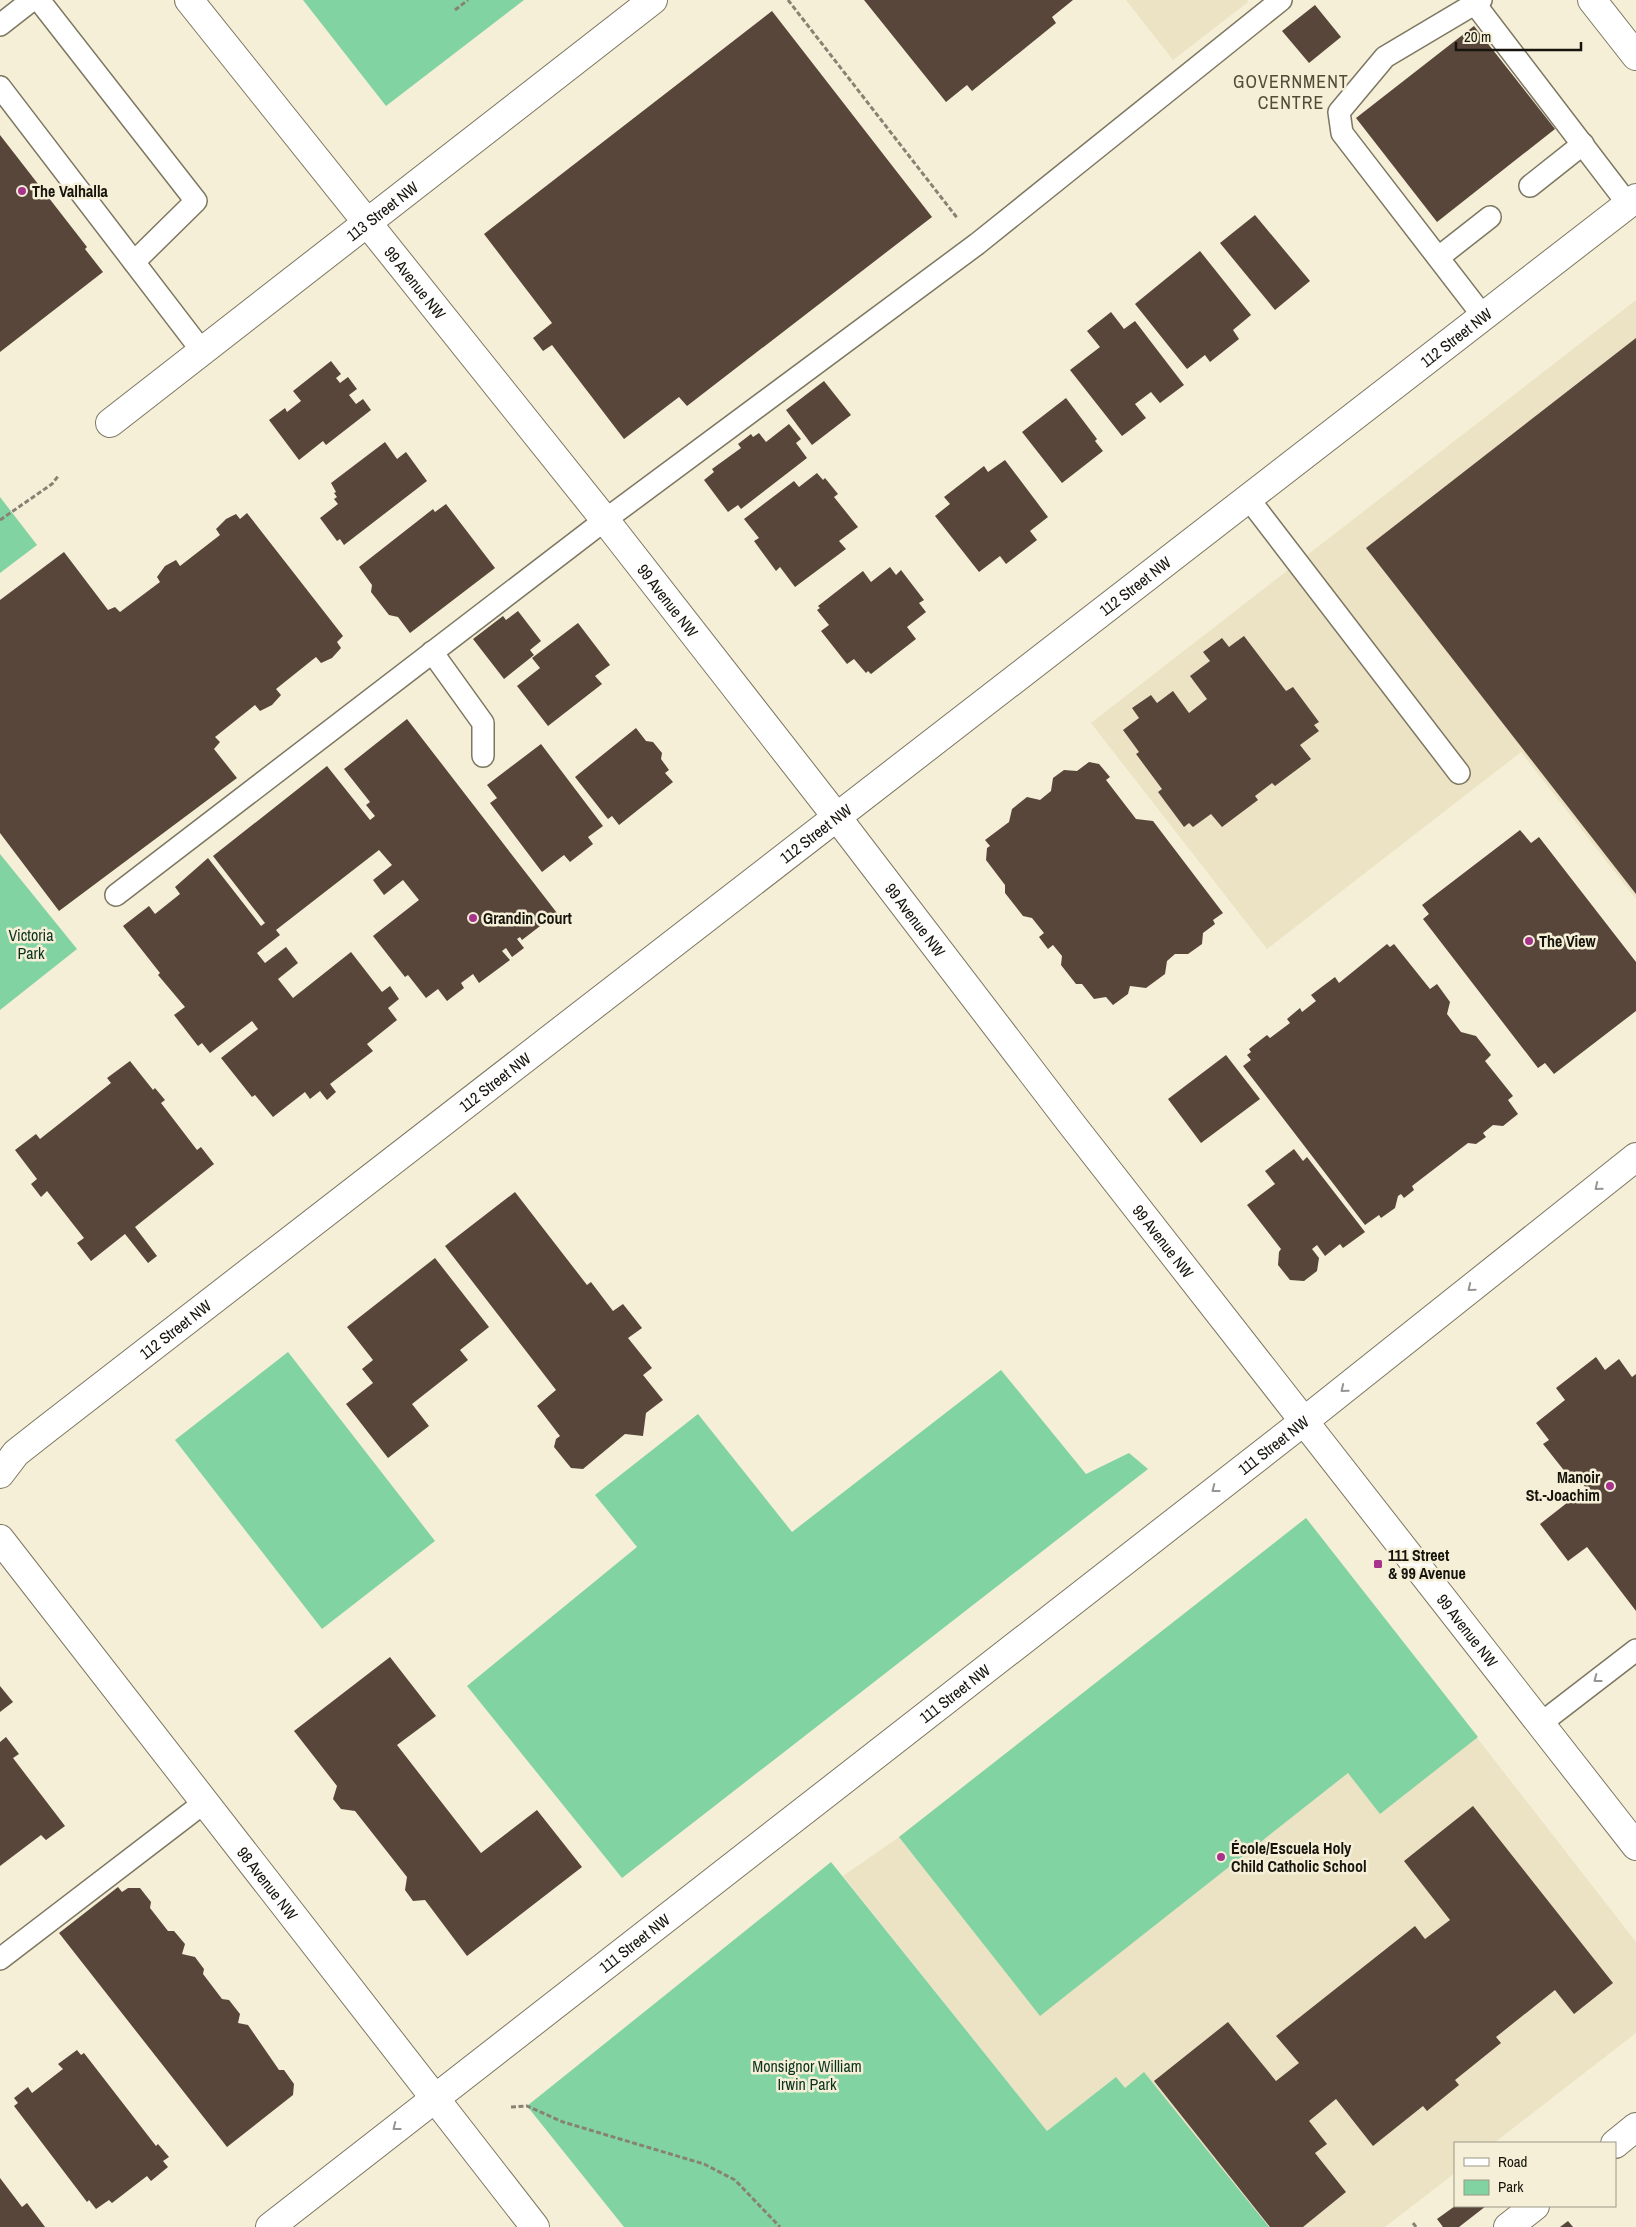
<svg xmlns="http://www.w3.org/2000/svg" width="1636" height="2227" font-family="'Archivo Narrow',sans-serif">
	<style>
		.built { fill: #ebe3c4 }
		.green { fill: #82d3a2 }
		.building { fill: #58463a }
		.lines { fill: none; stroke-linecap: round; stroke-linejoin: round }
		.service-casing { stroke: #7d7762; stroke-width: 24 }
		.minor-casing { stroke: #7d7762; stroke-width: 30 }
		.tertiary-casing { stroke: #7d7762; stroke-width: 30 }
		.path { stroke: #878373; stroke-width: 3; stroke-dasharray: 5 2.5; stroke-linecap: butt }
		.service { stroke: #fff; stroke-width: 21 }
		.minor { stroke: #fff; stroke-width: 28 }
		.tertiary { stroke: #fff; stroke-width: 28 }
		.oneway { stroke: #969592 }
		.poi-dot { fill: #a8338c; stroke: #f5efd7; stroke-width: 2 }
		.labels { text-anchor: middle; stroke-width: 5; stroke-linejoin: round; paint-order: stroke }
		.poi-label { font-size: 16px; font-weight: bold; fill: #16140c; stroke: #f5efd7; text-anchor: start }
		.street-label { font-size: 16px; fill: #16140c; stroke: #f5efd7 }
		.park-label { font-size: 16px; fill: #0a331e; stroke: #f5efd7 }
		.neighbourhood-label { font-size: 18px; letter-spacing: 1px; fill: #514c38; stroke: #f5efd7 }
	</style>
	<rect width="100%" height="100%" fill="#f5efd7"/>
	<g class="built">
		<path d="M 1126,0 L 1247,0 L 1248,2 L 1173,60 Z"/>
		<path d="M 1636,300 L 1636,899 L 1521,752 L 1267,949 L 1091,723 Z"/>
		<path d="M 1306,1518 L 1636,1942 L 1636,2033 L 1494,2143 L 1455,2143 L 1455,2173 L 1385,2227 L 1267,2227 L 1124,2088 L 1116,2077 L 1047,2131 L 843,1876 L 899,1837 Z"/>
	</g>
	<g class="green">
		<path d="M 303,0 L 524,0 L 386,106 Z"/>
		<path d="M 0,497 L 37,545 L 0,573 Z"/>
		<path d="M 0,854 L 77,949 L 0,1010 Z"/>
		<path d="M 288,1352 L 435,1541 L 322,1629 L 175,1440 Z"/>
		<path d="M 1001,1370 L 1086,1474 L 1129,1453 L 1148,1469 L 622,1878 L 467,1686 L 637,1547 L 595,1495 L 698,1414 L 792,1532 Z"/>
		<path d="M 1306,1518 L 1478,1737 L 1380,1814 L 1348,1773 L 1040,2016 L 899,1837 Z"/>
		<path d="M 831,1862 L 1047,2131 L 1116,2077 L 1125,2088 L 1144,2072 L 1269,2227 L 624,2227 L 527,2106 Z"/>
	</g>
	<g class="building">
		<path d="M 864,0 L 1073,0 L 1052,17 L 1056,23 L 972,91 L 967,85 L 946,102 Z"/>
		<path d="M 1315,5 L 1341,37 L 1309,63 L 1282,31 Z"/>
		<path d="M 772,11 L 932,217 L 687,406 L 679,397 L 624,439 L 552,345 L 543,351 L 533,338 L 552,323 L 484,234 Z"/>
		<path d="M 1474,26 L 1555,129 L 1437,222 L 1356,118 Z"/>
		<path d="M 0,135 L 87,247 L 85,249 L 103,272 L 0,352 Z"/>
		<path d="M 1255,215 L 1310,281 L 1275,310 L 1220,243 Z"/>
		<path d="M 1200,251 L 1251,315 L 1233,330 L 1239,339 L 1210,362 L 1205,355 L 1187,369 L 1135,304 Z"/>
		<path d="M 1111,312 L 1124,329 L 1135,321 L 1184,385 L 1160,403 L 1151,392 L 1135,404 L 1146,418 L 1122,436 L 1070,370 L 1100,347 L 1087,331 Z"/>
		<path d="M 1636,338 L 1636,894 L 1366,548 Z"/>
		<path d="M 331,361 L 341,374 L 336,378 L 340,383 L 348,377 L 357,389 L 349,395 L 356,404 L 363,399 L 371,410 L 326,445 L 323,441 L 299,460 L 269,420 L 285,408 L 287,412 L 301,401 L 293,391 Z"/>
		<path d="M 824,381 L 851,415 L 812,445 L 786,410 Z"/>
		<path d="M 1066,398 L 1097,439 L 1095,441 L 1103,451 L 1062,483 L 1022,432 Z"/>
		<path d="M 789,424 L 801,439 L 796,443 L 807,458 L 741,509 L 738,505 L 728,512 L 704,480 L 714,472 L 712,469 L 741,448 L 738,444 L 751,434 L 753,437 L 759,433 L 766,442 Z"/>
		<path d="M 385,442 L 397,459 L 406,452 L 427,481 L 344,545 L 340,539 L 337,541 L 320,518 L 338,504 L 334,499 L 337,497 L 334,493 L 336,492 L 331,483 Z"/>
		<path d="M 1005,460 L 1048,517 L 1030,531 L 1037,540 L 1006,564 L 1000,556 L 979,572 L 935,516 L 950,504 L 944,497 L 984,466 L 988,472 Z"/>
		<path d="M 817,473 L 823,480 L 825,478 L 838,494 L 834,497 L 858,527 L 839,541 L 846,549 L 795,587 L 780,567 L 776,571 L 754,541 L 759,538 L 744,519 L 794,481 L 799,487 Z"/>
		<path d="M 446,504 L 495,568 L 410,633 L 398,617 L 389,615 L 371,592 L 372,585 L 359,567 L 433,509 L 435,512 Z"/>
		<path d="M 247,513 L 343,636 L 337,642 L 341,648 L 332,658 L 321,663 L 316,657 L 276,689 L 281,695 L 272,705 L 260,711 L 255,705 L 215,737 L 220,742 L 214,749 L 237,778 L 59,911 L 0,833 L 0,600 L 64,552 L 108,610 L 115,607 L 120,612 L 160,582 L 157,577 L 165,566 L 176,560 L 180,566 L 220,535 L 216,529 L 226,519 L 236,514 L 240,519 Z"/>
		<path d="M 890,567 L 896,575 L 901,570 L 924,600 L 919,603 L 926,612 L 907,627 L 916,639 L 871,674 L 868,671 L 866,673 L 854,659 L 847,664 L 821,631 L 829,625 L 817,610 L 820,608 L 818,606 L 863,571 L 871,582 Z"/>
		<path d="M 518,611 L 541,641 L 530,650 L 534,655 L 504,679 L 473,639 L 503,616 L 506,620 Z"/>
		<path d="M 578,623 L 610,665 L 595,676 L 602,684 L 548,726 L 517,686 L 540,668 L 532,658 Z"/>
		<path d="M 1244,636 L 1286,691 L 1293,687 L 1319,722 L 1314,725 L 1319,731 L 1300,745 L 1311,759 L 1275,786 L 1272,783 L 1255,796 L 1258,800 L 1222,827 L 1211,814 L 1193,827 L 1189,823 L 1184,827 L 1158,792 L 1162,789 L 1136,754 L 1139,752 L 1123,730 L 1139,718 L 1132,708 L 1151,695 L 1157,703 L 1173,691 L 1189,713 L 1207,699 L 1190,676 L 1210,661 L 1203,652 L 1222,638 L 1229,647 Z"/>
		<path d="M 407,719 L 557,913 L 522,940 L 520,937 L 517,939 L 524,948 L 512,957 L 506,948 L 502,951 L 510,960 L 479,983 L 473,974 L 461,983 L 464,988 L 447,1001 L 438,989 L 426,998 L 408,975 L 405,977 L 373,936 L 419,900 L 403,880 L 384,895 L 373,880 L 392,865 L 379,850 L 276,930 L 280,935 L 257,953 L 265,963 L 286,947 L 298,963 L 278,979 L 293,998 L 351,952 L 382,992 L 390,986 L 399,999 L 388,1008 L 397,1020 L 367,1044 L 373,1051 L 330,1084 L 336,1092 L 327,1100 L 320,1091 L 310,1099 L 305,1092 L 273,1117 L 255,1095 L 252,1097 L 221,1058 L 258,1029 L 252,1021 L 210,1053 L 202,1043 L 198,1046 L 174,1015 L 185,1007 L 158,975 L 160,973 L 123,926 L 149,906 L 155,914 L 180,894 L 175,887 L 208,858 L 261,926 L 265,923 L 213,856 L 327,766 L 370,820 L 375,816 L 366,805 L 370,802 L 344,769 Z"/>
		<path d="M 636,728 L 646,741 L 653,742 L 662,753 L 661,759 L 669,770 L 665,773 L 673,782 L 619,825 L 612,816 L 608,819 L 575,777 Z"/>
		<path d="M 541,744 L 603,826 L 588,837 L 593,844 L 570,862 L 564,855 L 542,872 L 490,803 L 497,798 L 487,785 Z"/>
		<path d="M 1089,762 L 1099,764 L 1110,777 L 1106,780 L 1136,819 L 1153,821 L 1223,913 L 1213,920 L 1215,924 L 1203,933 L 1202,944 L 1188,954 L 1175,954 L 1167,961 L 1165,974 L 1146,988 L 1130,986 L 1128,994 L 1113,1005 L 1106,997 L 1094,999 L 1082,984 L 1076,984 L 1061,965 L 1062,956 L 1053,945 L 1048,949 L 1039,937 L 1044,933 L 1032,918 L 1023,916 L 1005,893 L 1005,885 L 986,860 L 987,848 L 990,846 L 985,840 L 1009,822 L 1012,809 L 1027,797 L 1040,800 L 1051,791 L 1053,778 L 1064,770 L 1077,771 Z"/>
		<path d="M 1520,830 L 1531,843 L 1539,837 L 1636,962 L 1636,1011 L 1554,1074 L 1545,1063 L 1538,1068 L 1423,919 L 1429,914 L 1422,905 Z"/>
		<path d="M 1387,944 L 1390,947 L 1394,944 L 1430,989 L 1437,984 L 1450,1002 L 1447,1014 L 1461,1032 L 1476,1036 L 1491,1055 L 1485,1061 L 1513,1096 L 1508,1100 L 1518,1114 L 1503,1126 L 1493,1125 L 1483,1133 L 1486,1137 L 1476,1144 L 1468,1143 L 1412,1186 L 1414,1190 L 1404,1198 L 1401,1194 L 1398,1196 L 1395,1208 L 1381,1218 L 1379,1215 L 1365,1225 L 1243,1066 L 1251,1060 L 1247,1055 L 1251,1052 L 1249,1049 L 1267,1035 L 1270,1038 L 1290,1023 L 1287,1019 L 1300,1008 L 1302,1012 L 1316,1001 L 1311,995 L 1335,977 L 1339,983 Z"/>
		<path d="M 1226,1055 L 1260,1099 L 1201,1143 L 1168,1099 Z"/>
		<path d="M 130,1061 L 153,1090 L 155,1088 L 165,1100 L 161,1103 L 197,1150 L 201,1147 L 214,1164 L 135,1227 L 157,1256 L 148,1263 L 125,1234 L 91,1261 L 77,1243 L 84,1238 L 47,1191 L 41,1197 L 31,1184 L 37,1179 L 15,1150 L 36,1134 L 40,1139 L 111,1083 L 107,1078 Z"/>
		<path d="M 1294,1149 L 1303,1161 L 1307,1157 L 1365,1232 L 1343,1248 L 1340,1244 L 1325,1256 L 1317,1245 L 1312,1249 L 1319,1258 L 1317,1271 L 1304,1281 L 1290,1280 L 1278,1265 L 1279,1252 L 1281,1249 L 1247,1205 L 1275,1184 L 1265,1171 Z"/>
		<path d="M 515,1192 L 587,1285 L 591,1282 L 613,1311 L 623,1304 L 642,1328 L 628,1338 L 652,1368 L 643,1375 L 663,1400 L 646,1413 L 643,1436 L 625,1434 L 583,1469 L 571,1468 L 554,1447 L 556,1439 L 560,1436 L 537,1406 L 556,1390 L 445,1246 Z"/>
		<path d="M 435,1258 L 489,1327 L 460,1350 L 468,1360 L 412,1404 L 429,1426 L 388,1458 L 346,1404 L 373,1383 L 362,1369 L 373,1360 L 347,1327 Z"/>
		<path d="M 1596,1357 L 1605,1370 L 1619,1359 L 1632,1377 L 1636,1374 L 1636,1611 L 1587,1547 L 1568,1561 L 1540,1524 L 1586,1488 L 1579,1479 L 1574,1483 L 1543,1444 L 1549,1440 L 1536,1423 L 1565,1400 L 1556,1388 Z"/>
		<path d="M 390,1657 L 436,1716 L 397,1745 L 481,1853 L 537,1810 L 582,1867 L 467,1956 L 425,1900 L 413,1901 L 405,1890 L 407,1877 L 355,1811 L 341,1809 L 333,1799 L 337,1786 L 294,1731 Z"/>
		<path d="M 0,1686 L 13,1702 L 0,1712 Z"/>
		<path d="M 6,1737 L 19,1754 L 13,1758 L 65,1826 L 46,1840 L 41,1835 L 0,1866 L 0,1742 Z"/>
		<path d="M 1473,1806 L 1613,1983 L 1574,2014 L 1555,1990 L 1496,2037 L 1501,2043 L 1455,2080 L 1459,2085 L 1427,2111 L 1423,2106 L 1373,2146 L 1336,2099 L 1309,2121 L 1327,2144 L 1315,2153 L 1346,2192 L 1303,2227 L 1270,2227 L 1154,2081 L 1228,2022 L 1276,2081 L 1299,2063 L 1276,2036 L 1415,1926 L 1425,1939 L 1450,1920 L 1404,1861 Z"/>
		<path d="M 118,1887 L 122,1892 L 128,1888 L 140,1888 L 151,1902 L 150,1908 L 168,1931 L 174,1931 L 185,1944 L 182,1954 L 195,1957 L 204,1969 L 203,1974 L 222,1999 L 229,2000 L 240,2014 L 238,2023 L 248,2025 L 279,2070 L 284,2070 L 294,2084 L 293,2095 L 227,2147 L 59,1933 Z"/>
		<path d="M 77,2050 L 81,2055 L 84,2053 L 156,2146 L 158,2144 L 169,2157 L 163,2161 L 168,2167 L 151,2181 L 147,2176 L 112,2203 L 109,2200 L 96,2209 L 89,2200 L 87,2202 L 14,2106 L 18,2103 L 14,2098 L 28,2087 L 32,2093 L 63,2069 L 58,2064 Z"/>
		<path d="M 0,2178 L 22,2207 L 27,2203 L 45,2227 L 0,2227 Z"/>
		<path d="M 1455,2206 L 1486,2206 L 1459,2227 L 1443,2227 L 1437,2219 Z"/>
		<path d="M 1568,2221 L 1573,2227 L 1560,2227 Z"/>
	</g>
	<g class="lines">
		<g class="service-casing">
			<g id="service">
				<path d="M 39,0 L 196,201 L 134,262"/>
				<path d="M 1481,0 L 1385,57 L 1339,112 L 1342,133 L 1483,316"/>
				<path d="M 1475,4 L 1628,204"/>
				<path d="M 0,25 L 32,0"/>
				<path d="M 0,87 L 202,351"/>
				<path d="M 1530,186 L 1583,144"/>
				<path d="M 1439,257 L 1490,217"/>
				<path d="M 1248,498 L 1459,773"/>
				<path d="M 432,652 L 483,723 L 483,756"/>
				<path d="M 116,895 L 605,520 L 977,244 L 1281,0"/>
				<path d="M 1540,1724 L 1636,1650"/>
				<path d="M 0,1959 L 205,1802"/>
			</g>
		</g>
		<g class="minor-casing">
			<g id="minor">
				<path id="s1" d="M 189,0 L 605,520 L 836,816 L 1070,1122 L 1636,1846"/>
				<path id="s2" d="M 110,423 L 653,0"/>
				<path id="s3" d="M 0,1474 L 16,1453 L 44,1431 L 1636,198"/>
				<path id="s4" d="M 0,1539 L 535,2227"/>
			</g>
		</g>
		<g class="tertiary-casing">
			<g id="tertiary">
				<path d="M 1592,0 L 1636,56"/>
				<path d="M 1615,2144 L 1636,2127"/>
				<path id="s5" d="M 270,2227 L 1303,1422 L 1636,1157"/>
				<path d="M 1508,2227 L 1535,2206"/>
			</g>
		</g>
		<g class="path">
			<path d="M 788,0 L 958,219"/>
			<path d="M 455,10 L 468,0"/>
			<path d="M 0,520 L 52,484 L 59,475"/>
			<path d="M 511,2107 L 527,2106 L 563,2122 L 704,2164 L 735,2180 L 780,2227"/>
			<path d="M 1413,2223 L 1416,2227"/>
			<path d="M 1442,2227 L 1443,2227"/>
		</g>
		<use href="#service" class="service"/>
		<use href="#minor" class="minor"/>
		<use href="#tertiary" class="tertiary"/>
	</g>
	<defs><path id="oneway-chevron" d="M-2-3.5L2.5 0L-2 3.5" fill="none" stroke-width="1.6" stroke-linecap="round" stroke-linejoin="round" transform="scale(1.25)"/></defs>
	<g class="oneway">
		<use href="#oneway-chevron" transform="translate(1598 1187) rotate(141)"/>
		<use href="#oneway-chevron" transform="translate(1471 1288) rotate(141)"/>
		<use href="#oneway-chevron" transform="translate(1344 1389) rotate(141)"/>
		<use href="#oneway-chevron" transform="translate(1215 1489) rotate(142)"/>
		<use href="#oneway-chevron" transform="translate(1597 1679) rotate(143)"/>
		<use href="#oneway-chevron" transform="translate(396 2127) rotate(142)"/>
	</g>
	<g class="poi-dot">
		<circle cx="22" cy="191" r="5"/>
		<circle cx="473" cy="918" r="5"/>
		<circle cx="1529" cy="941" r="5"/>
		<circle cx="1610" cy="1486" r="5"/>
		<rect x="1373" y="1559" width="10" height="10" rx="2.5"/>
		<circle cx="1221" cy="1857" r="5"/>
	</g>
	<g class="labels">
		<g class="poi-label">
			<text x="32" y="197">The Valhalla</text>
			<text x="483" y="924">Grandin Court</text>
			<text x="1539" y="947">The View</text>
			<text x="1600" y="1483" text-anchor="end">Manoir<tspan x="1600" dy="18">St.-Joachim</tspan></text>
			<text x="1388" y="1561">111 Street<tspan x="1388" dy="18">&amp; 99 Avenue</tspan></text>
			<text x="1231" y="1854">École/Escuela Holy<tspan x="1231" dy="18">Child Catholic School</tspan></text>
		</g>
		<g class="street-label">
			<text dy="6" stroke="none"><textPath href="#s2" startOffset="345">113 Street NW</textPath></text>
			<text dy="6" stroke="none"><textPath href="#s1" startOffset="362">99 Avenue NW</textPath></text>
			<text dy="6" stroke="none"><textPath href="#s3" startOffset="1848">112 Street NW</textPath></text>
			<text dy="6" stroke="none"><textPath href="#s3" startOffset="1442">112 Street NW</textPath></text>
			<text dy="6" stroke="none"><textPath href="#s1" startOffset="768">99 Avenue NW</textPath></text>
			<text dy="6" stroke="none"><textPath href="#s3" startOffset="1038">112 Street NW</textPath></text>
			<text dy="6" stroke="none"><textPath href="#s1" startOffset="1172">99 Avenue NW</textPath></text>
			<text dy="6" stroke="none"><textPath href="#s3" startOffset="632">112 Street NW</textPath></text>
			<text dy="6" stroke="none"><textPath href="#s1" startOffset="1578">99 Avenue NW</textPath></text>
			<text dy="6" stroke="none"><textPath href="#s3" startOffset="228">112 Street NW</textPath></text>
			<text dy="6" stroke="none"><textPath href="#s5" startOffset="1272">111 Street NW</textPath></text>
			<text dy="6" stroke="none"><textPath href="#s1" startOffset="2072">99 Avenue NW</textPath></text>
			<text dy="6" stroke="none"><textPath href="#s5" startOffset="868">111 Street NW</textPath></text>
			<text dy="6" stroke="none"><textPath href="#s4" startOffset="436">98 Avenue NW</textPath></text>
			<text dy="6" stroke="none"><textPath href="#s5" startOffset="462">111 Street NW</textPath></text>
		</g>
		<g class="park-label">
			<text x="31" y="941">Victoria<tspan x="31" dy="18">Park</tspan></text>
			<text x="807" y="2072">Monsignor William<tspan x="807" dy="18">Irwin Park</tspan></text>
		</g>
		<g class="neighbourhood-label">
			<text x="1291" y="88">GOVERNMENT<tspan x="1291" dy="21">CENTRE</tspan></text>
		</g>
	</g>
	<rect x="1454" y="2142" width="162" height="65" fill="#f5efd7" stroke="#9c9786"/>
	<rect x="1464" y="2158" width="25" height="8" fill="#ffffff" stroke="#9c9786"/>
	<text x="1498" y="2167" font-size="15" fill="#16140c">Road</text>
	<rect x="1464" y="2180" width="25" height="15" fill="#82d3a2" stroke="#9c9786"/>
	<text x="1498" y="2192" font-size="15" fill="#16140c">Park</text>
	<path d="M1456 42v8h125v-8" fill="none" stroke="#16140c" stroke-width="2.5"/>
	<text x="1464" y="42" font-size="15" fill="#16140c" stroke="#f5efd7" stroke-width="4" paint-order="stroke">20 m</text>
</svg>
